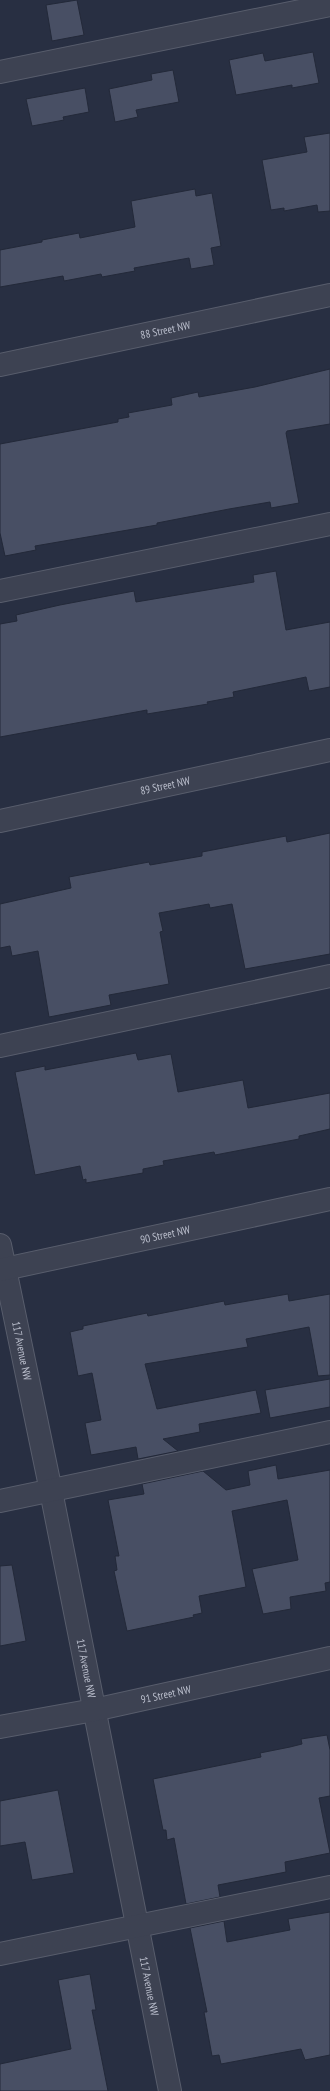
<svg xmlns="http://www.w3.org/2000/svg" width="330" height="2091" font-family="'PT Sans Narrow',sans-serif">
	<style>
		.building { fill: #484f64; stroke: #232939 }
		.lines { fill: none; stroke-linecap: round; stroke-linejoin: round }
		.minor-casing { stroke: #585d6c; stroke-width: 24 }
		.minor { stroke: #3d4252; stroke-width: 22 }
		.labels { text-anchor: middle; stroke-width: 4; stroke-linejoin: round; paint-order: stroke }
		.street-label { font-size: 11px; fill: #babecc; stroke: #212737 }
	</style>
	<rect width="100%" height="100%" fill="#282f42"/>
	<g class="building">
		<path d="M 77,0 L 84,35 L 52,41 L 46,5 Z"/>
		<path d="M 313,52 L 319,83 L 292,88 L 292,85 L 236,95 L 229,60 L 263,53 L 265,61 Z"/>
		<path d="M 173,70 L 179,102 L 136,110 L 138,117 L 115,122 L 109,89 L 152,80 L 151,74 Z"/>
		<path d="M 85,88 L 89,112 L 63,117 L 64,120 L 32,126 L 26,99 Z"/>
		<path d="M 330,133 L 330,211 L 318,212 L 317,205 L 284,211 L 284,208 L 271,210 L 262,160 L 307,152 L 304,137 Z"/>
		<path d="M 195,189 L 196,196 L 212,193 L 221,246 L 211,248 L 214,265 L 191,269 L 189,258 L 134,268 L 135,271 L 102,277 L 101,274 L 64,281 L 63,276 L 0,287 L 0,250 L 42,242 L 42,240 L 79,233 L 80,238 L 135,227 L 131,201 Z"/>
		<path d="M 330,369 L 330,424 L 287,431 L 286,433 L 299,503 L 271,508 L 270,502 L 229,509 L 157,523 L 157,525 L 35,546 L 36,550 L 5,556 L 0,533 L 0,444 L 118,422 L 118,419 L 129,417 L 128,413 L 172,405 L 171,398 L 198,392 L 199,397 L 255,387 Z"/>
		<path d="M 276,571 L 286,630 L 330,622 L 330,687 L 309,691 L 306,677 L 233,692 L 234,697 L 207,702 L 208,704 L 147,714 L 147,710 L 0,737 L 0,624 L 17,621 L 16,615 L 60,605 L 134,591 L 136,602 L 254,582 L 253,575 Z"/>
		<path d="M 330,833 L 330,954 L 245,969 L 232,904 L 210,908 L 209,904 L 159,913 L 163,931 L 160,932 L 169,984 L 109,995 L 111,1005 L 49,1017 L 38,951 L 12,956 L 10,946 L 0,948 L 0,904 L 71,888 L 69,877 L 149,862 L 150,865 L 202,856 L 202,852 L 286,836 L 287,842 Z"/>
		<path d="M 136,1053 L 138,1060 L 171,1054 L 178,1092 L 243,1080 L 248,1108 L 330,1093 L 330,1129 L 299,1136 L 299,1139 L 215,1155 L 214,1152 L 163,1161 L 164,1165 L 143,1169 L 143,1173 L 86,1183 L 86,1179 L 83,1180 L 80,1166 L 35,1175 L 15,1072 L 45,1066 L 45,1070 Z"/>
		<path d="M 288,1294 L 289,1301 L 330,1294 L 330,1375 L 318,1376 L 309,1327 L 246,1339 L 248,1347 L 145,1364 L 157,1409 L 256,1390 L 261,1413 L 199,1424 L 200,1432 L 163,1439 L 178,1451 L 138,1459 L 136,1447 L 91,1455 L 85,1423 L 101,1420 L 92,1373 L 78,1376 L 70,1332 L 83,1329 L 83,1326 L 147,1313 L 148,1316 L 224,1301 L 225,1305 Z"/>
		<path d="M 330,1379 L 330,1407 L 270,1418 L 265,1390 Z"/>
		<path d="M 276,1465 L 278,1479 L 330,1470 L 330,1582 L 325,1583 L 326,1591 L 290,1597 L 291,1609 L 263,1614 L 252,1569 L 298,1560 L 287,1500 L 232,1511 L 246,1587 L 199,1596 L 202,1613 L 193,1615 L 194,1617 L 127,1631 L 114,1571 L 117,1570 L 115,1556 L 119,1556 L 108,1500 L 144,1494 L 142,1484 L 203,1471 L 226,1490 L 250,1485 L 248,1471 Z"/>
		<path d="M 12,1565 L 26,1641 L 0,1646 L 0,1566 Z"/>
		<path d="M 327,1735 L 330,1750 L 330,1796 L 319,1798 L 330,1853 L 285,1862 L 286,1872 L 218,1885 L 220,1897 L 186,1904 L 174,1838 L 167,1840 L 166,1830 L 163,1830 L 153,1779 L 261,1757 L 260,1753 L 290,1747 L 302,1744 L 301,1739 Z"/>
		<path d="M 58,1790 L 74,1873 L 32,1880 L 25,1842 L 0,1846 L 0,1801 Z"/>
		<path d="M 330,1912 L 330,2055 L 305,2060 L 301,2049 L 221,2064 L 219,2055 L 212,2056 L 204,2012 L 207,2012 L 190,1928 L 224,1921 L 227,1942 L 290,1930 L 288,1919 Z"/>
		<path d="M 90,1974 L 96,2010 L 92,2010 L 108,2091 L 0,2091 L 0,2064 L 71,2049 L 58,1980 Z"/>
	</g>
	<g class="lines">
		<g class="minor-casing">
			<g id="minor">
				<path d="M 0,72 L 330,5"/>
				<path id="s1" d="M 0,365 L 330,295"/>
				<path d="M 0,591 L 330,524"/>
				<path id="s2" d="M 0,821 L 330,750"/>
				<path d="M 0,1046 L 330,976"/>
				<path id="s3" d="M 0,1245 L 51,1491 L 170,2091"/>
				<path id="s4" d="M 0,1270 L 330,1199"/>
				<path d="M 0,1501 L 330,1432"/>
				<path id="s5" d="M 0,1727 L 94,1710 L 330,1658"/>
				<path d="M 0,1954 L 330,1887"/>
			</g>
		</g>
		<use href="#minor" class="minor"/>
	</g>
	<g class="labels">
		<g class="street-label">
			<text dy="4" stroke="none"><textPath href="#s1" startOffset="169">88 Street NW</textPath></text>
			<text dy="4" stroke="none"><textPath href="#s2" startOffset="169">89 Street NW</textPath></text>
			<text dy="4" stroke="none"><textPath href="#s4" startOffset="169">90 Street NW</textPath></text>
			<text dy="4" stroke="none"><textPath href="#s3" startOffset="108">117 Avenue NW</textPath></text>
			<text dy="4" stroke="none"><textPath href="#s3" startOffset="432">117 Avenue NW</textPath></text>
			<text dy="4" stroke="none"><textPath href="#s5" startOffset="169">91 Street NW</textPath></text>
			<text dy="4" stroke="none"><textPath href="#s3" startOffset="756">117 Avenue NW</textPath></text>
		</g>
	</g>
</svg>
